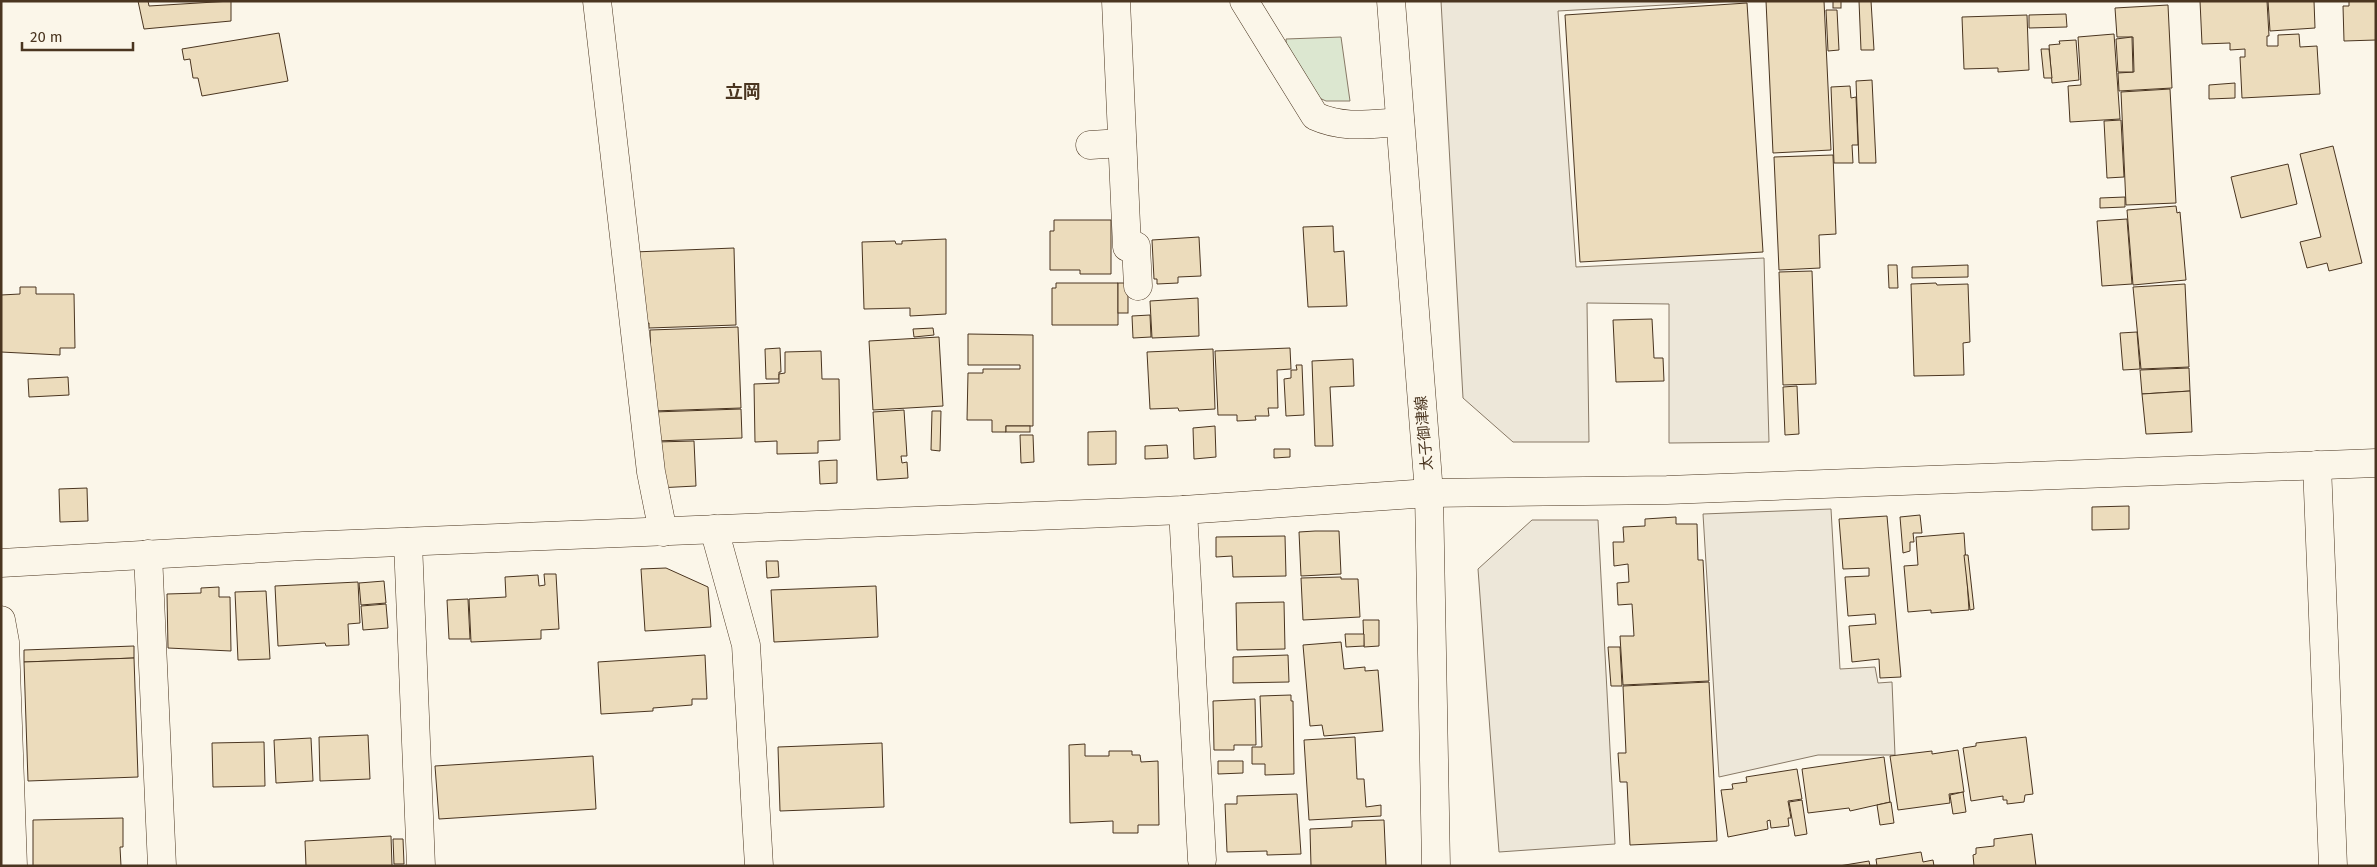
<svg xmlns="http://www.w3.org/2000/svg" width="2377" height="867" font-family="'Fira Sans','Noto Sans JP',sans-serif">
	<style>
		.green { fill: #dce7d0; stroke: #887966 }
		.parking { fill: #ede7d9; stroke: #887966 }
		.building { fill: #ecdcbc; stroke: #4a3520 }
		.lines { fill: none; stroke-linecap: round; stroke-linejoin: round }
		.street-casing { stroke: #4a3520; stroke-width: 29 }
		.secondary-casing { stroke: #4a3520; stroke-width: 29 }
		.primary-casing { stroke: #4a3520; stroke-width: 29 }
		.street { stroke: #fbf6e9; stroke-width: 28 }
		.secondary { stroke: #fbf6e9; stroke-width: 28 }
		.primary { stroke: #fbf6e9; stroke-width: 28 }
		.labels { text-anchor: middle; stroke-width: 4; stroke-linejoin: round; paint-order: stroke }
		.street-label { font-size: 15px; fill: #4a3520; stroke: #fbf6e9 }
		.quarter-label { font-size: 18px; font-weight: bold; fill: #4a3520; stroke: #fbf6e9 }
	</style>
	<rect width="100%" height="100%" fill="#fbf6e9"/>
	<path class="green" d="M 1341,37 L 1350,101 L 1326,101 L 1315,96 L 1287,56 L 1286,39 Z"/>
	<g class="parking">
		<path d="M 1441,1 L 1736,1 L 1558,11 L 1576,267 L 1764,258 L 1769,442 L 1669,443 L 1669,304 L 1587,303 L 1589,442 L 1513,442 L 1463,398 Z"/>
		<path d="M 1831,509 L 1840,669 L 1875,667 L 1878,683 L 1892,682 L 1895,755 L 1818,755 L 1719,777 L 1703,514 Z"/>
		<path d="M 1532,520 L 1598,520 L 1615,844 L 1499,852 L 1478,569 Z"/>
	</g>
	<g class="building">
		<path d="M 138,1 L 148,1 L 149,6 L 231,1 L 231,21 L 144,29 Z"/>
		<path d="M 1766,1 L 1824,1 L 1831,150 L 1773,153 Z"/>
		<rect x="1833" y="1" width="8" height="7"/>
		<path d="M 1859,1 L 1871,1 L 1874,50 L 1861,50 Z"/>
		<path d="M 2200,1 L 2267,1 L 2269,36 L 2267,36 L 2267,46 L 2278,46 L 2278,35 L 2299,34 L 2300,47 L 2317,46 L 2320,94 L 2242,98 L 2240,57 L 2245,57 L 2245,49 L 2230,50 L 2230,43 L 2202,44 Z"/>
		<path d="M 2268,1 L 2314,1 L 2315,28 L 2270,31 Z"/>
		<path d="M 2349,1 L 2376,1 L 2376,40 L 2344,41 L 2343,6 L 2349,6 Z"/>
		<path d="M 1747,3 L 1763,252 L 1580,262 L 1565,15 Z"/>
		<path d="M 2168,5 L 2172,88 L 2119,91 L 2118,73 L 2134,72 L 2133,37 L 2117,37 L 2115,8 Z"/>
		<path d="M 1826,10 L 1837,10 L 1839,50 L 1828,51 Z"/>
		<path d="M 2066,14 L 2067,27 L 2029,28 L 2029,15 Z"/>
		<path d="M 2027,15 L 2029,70 L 1998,72 L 1998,68 L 1964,69 L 1962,17 Z"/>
		<path d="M 279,33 L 288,81 L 202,96 L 198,78 L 193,78 L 190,59 L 184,60 L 182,49 Z"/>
		<path d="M 2114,34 L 2120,119 L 2070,122 L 2068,86 L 2081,85 L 2078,37 Z"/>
		<path d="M 2132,37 L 2133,72 L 2118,72 L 2116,39 Z"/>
		<path d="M 2076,40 L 2079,80 L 2052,83 L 2049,45 L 2060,44 L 2059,41 Z"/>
		<path d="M 2041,49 L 2049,49 L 2052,78 L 2044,78 Z"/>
		<path d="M 1872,80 L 1876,163 L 1859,163 L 1856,81 Z"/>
		<path d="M 2235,83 L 2235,98 L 2209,99 L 2209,85 Z"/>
		<path d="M 1850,86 L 1851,98 L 1856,97 L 1858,145 L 1852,145 L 1853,163 L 1834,163 L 1831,87 Z"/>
		<path d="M 2170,89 L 2176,203 L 2126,205 L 2121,92 Z"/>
		<path d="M 2121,120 L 2124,177 L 2107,178 L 2104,121 Z"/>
		<path d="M 2333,146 L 2362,263 L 2329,271 L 2327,263 L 2307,268 L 2300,242 L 2321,237 L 2300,154 Z"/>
		<path d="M 1833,155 L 1836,234 L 1819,235 L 1820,268 L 1779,270 L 1774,157 Z"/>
		<path d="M 2288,164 L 2297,204 L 2241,218 L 2231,177 Z"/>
		<path d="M 2125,197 L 2125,207 L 2100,208 L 2100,198 Z"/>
		<path d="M 2176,206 L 2177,213 L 2180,212 L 2186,280 L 2133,285 L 2127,210 Z"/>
		<path d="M 2127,219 L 2132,284 L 2102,286 L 2097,221 Z"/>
		<path d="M 1054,220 L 1111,220 L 1111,274 L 1080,274 L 1080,270 L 1050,270 L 1050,231 L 1054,231 Z"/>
		<path d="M 1333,226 L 1334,252 L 1344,251 L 1347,306 L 1308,307 L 1303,227 Z"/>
		<path d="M 1199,237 L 1201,276 L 1178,277 L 1178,283 L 1157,284 L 1157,279 L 1154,279 L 1152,240 Z"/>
		<path d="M 946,239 L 946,314 L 910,316 L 910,308 L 864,309 L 862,242 L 895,241 L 896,244 L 902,244 L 902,241 Z"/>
		<path d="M 734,248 L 736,325 L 649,328 L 649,323 L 643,324 L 634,252 Z"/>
		<path d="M 1888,265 L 1897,265 L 1898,288 L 1889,288 Z"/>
		<path d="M 1968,265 L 1968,277 L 1912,278 L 1912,267 Z"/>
		<path d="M 1812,271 L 1816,384 L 1783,385 L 1779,272 Z"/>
		<path d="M 1056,283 L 1118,283 L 1118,325 L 1052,325 L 1052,288 L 1056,288 Z"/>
		<rect x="1118" y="283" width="10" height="30"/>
		<path d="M 1936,283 L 1937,285 L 1968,284 L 1970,342 L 1963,343 L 1964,375 L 1914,376 L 1911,284 Z"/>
		<path d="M 2185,284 L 2189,367 L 2141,369 L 2133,287 Z"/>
		<path d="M 20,287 L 36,287 L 36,294 L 74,294 L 75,348 L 60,348 L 60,355 L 1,352 L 1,295 L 20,294 Z"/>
		<path d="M 1198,298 L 1199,336 L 1152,338 L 1150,301 Z"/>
		<path d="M 1150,315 L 1151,337 L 1133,338 L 1132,316 Z"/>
		<path d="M 1652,319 L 1654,358 L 1663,358 L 1664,381 L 1616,382 L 1613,320 Z"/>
		<path d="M 738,327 L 741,408 L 653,411 L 650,330 Z"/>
		<path d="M 933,328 L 934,335 L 914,337 L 913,329 Z"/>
		<path d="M 2137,332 L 2140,369 L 2123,370 L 2120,333 Z"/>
		<path d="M 968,334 L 1033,335 L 1033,426 L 1006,426 L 1006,432 L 992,432 L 992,420 L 967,420 L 968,373 L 983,373 L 983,369 L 1020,369 L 1020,365 L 968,365 Z"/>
		<path d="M 939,337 L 943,406 L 873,410 L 869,341 Z"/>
		<path d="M 780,348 L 781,372 L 779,372 L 779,379 L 766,379 L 765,349 Z"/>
		<path d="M 1290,348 L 1291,369 L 1277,370 L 1278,408 L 1268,408 L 1269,416 L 1255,416 L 1256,420 L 1237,421 L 1237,415 L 1218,415 L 1215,351 Z"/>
		<path d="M 1213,349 L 1215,409 L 1179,411 L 1178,408 L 1150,409 L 1147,352 Z"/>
		<path d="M 821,351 L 822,379 L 839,379 L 840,440 L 818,441 L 818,453 L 777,454 L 777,441 L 755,442 L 754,384 L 779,383 L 779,374 L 785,373 L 785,352 Z"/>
		<path d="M 1353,359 L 1354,386 L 1330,387 L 1333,446 L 1315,446 L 1312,361 Z"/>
		<path d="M 1296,365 L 1302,365 L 1304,415 L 1286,416 L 1284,379 L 1291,378 L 1291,370 L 1297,370 Z"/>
		<path d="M 2189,368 L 2190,391 L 2142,394 L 2140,370 Z"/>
		<path d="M 68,377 L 69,395 L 29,397 L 28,379 Z"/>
		<path d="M 1797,386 L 1799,434 L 1785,435 L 1783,387 Z"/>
		<path d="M 2190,391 L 2192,432 L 2146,434 L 2142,394 Z"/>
		<path d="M 741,409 L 742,438 L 655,441 L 654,412 Z"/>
		<path d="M 904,410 L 907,456 L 901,456 L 902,463 L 907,462 L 908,478 L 877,480 L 873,412 Z"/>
		<path d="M 932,411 L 941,411 L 940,451 L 931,450 Z"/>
		<rect x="1006" y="426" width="24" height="6"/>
		<path d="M 1215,426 L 1216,457 L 1194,459 L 1193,428 Z"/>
		<path d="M 1116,431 L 1116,464 L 1088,465 L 1088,432 Z"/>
		<path d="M 1020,435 L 1033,435 L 1034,462 L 1021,463 Z"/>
		<path d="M 694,441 L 696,486 L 657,488 L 656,442 Z"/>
		<path d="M 1167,445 L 1168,458 L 1145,459 L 1145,446 Z"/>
		<path d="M 1274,449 L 1290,449 L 1290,457 L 1274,458 Z"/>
		<path d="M 837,460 L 837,483 L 820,484 L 819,461 Z"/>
		<path d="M 87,488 L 88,521 L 60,522 L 59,489 Z"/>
		<path d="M 2129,506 L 2129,529 L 2092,530 L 2092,507 Z"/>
		<path d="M 1920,515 L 1922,533 L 1913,533 L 1914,542 L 1910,542 L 1910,551 L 1903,553 L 1900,517 Z"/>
		<path d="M 1887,516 L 1901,677 L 1880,678 L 1879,659 L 1852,662 L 1849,626 L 1876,624 L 1875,614 L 1848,616 L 1845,577 L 1869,576 L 1869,568 L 1843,569 L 1839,519 Z"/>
		<path d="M 1676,517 L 1676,524 L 1697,524 L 1698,560 L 1703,560 L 1709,681 L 1623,685 L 1620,636 L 1634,636 L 1632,604 L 1618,605 L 1617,583 L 1629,582 L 1628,564 L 1614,566 L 1613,542 L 1624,542 L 1623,527 L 1645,526 L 1645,519 Z"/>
		<path d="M 1315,531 L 1339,531 L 1341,574 L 1301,576 L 1299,532 Z"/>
		<path d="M 1964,533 L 1969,610 L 1931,613 L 1931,610 L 1908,612 L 1904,566 L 1918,565 L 1916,537 Z"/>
		<path d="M 1285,536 L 1286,576 L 1233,577 L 1232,556 L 1216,557 L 1216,537 Z"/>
		<path d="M 1964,555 L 1968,555 L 1974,609 L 1970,610 Z"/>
		<path d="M 766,561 L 778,561 L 779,577 L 767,578 Z"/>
		<path d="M 666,568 L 708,587 L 711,627 L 645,631 L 641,569 Z"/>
		<path d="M 544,574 L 556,574 L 559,629 L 541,630 L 541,639 L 471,642 L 469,599 L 506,597 L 505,577 L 538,575 L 539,586 L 545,585 Z"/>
		<path d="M 1341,577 L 1341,579 L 1358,579 L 1360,617 L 1303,620 L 1301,578 Z"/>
		<path d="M 384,581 L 386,603 L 361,605 L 359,583 Z"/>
		<path d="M 358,582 L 360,623 L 348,624 L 349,645 L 326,646 L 325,643 L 278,646 L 275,586 Z"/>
		<path d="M 876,586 L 878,637 L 774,642 L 771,590 Z"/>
		<path d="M 219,587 L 219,597 L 230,597 L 231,651 L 168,648 L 167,594 L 201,593 L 201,588 Z"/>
		<path d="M 266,591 L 270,659 L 238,660 L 235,592 Z"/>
		<path d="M 468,599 L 470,639 L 449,639 L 447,600 Z"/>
		<path d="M 1284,602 L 1285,649 L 1237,650 L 1236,603 Z"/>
		<path d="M 386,604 L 388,628 L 363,630 L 361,606 Z"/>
		<path d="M 1363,620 L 1379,620 L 1379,646 L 1364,647 Z"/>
		<path d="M 1345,634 L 1364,634 L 1364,646 L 1346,647 Z"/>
		<path d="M 1341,642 L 1344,669 L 1365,667 L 1365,671 L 1378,670 L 1383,731 L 1324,736 L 1322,725 L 1310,726 L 1303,645 Z"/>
		<path d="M 134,646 L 134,658 L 24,662 L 24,650 Z"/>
		<path d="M 1608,647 L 1620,647 L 1622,686 L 1611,686 Z"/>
		<path d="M 705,655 L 707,699 L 692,699 L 692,705 L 653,708 L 653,711 L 601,714 L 598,662 Z"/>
		<path d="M 1288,655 L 1289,682 L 1233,683 L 1233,657 Z"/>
		<path d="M 134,658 L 138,777 L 28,781 L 24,662 Z"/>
		<path d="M 1709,682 L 1717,841 L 1630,845 L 1627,782 L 1620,782 L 1618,753 L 1626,753 L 1623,686 Z"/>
		<path d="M 1291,695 L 1291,701 L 1293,701 L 1294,774 L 1265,775 L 1265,764 L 1252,764 L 1252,747 L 1262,747 L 1260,696 Z"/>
		<path d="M 1255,699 L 1256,745 L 1234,745 L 1234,750 L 1214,750 L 1213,701 Z"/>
		<path d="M 368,735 L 370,779 L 320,781 L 319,737 Z"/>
		<path d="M 1355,737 L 1357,779 L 1364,779 L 1366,807 L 1381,805 L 1381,816 L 1309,820 L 1304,740 Z"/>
		<path d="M 2026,737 L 2033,794 L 2025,795 L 2024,802 L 2007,804 L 2007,800 L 2003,800 L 2003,796 L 1971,801 L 1963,748 L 1976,746 L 1976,743 Z"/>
		<path d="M 311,738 L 313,781 L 276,783 L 274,740 Z"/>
		<path d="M 264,742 L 265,786 L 213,787 L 212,743 Z"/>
		<path d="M 882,743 L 884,807 L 780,811 L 778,747 Z"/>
		<path d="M 1085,744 L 1085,756 L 1109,756 L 1109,751 L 1132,751 L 1132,755 L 1140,755 L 1141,762 L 1158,761 L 1159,825 L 1138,825 L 1138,833 L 1113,833 L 1113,821 L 1070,823 L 1069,745 Z"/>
		<path d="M 1958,750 L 1964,792 L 1949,794 L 1950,803 L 1898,810 L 1890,756 L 1932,751 L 1932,754 Z"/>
		<path d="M 593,756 L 596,809 L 439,819 L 435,766 Z"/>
		<path d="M 1884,757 L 1890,802 L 1850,811 L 1849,808 L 1808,813 L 1802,769 Z"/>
		<path d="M 1218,761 L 1243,761 L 1243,773 L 1218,774 Z"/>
		<path d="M 1797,769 L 1802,799 L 1788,801 L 1791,818 L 1788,818 L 1789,826 L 1771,828 L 1770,820 L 1767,821 L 1768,829 L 1728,837 L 1721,790 L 1733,789 L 1732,784 L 1747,782 L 1746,777 Z"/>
		<path d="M 1963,792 L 1966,812 L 1953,814 L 1950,795 Z"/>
		<path d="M 1297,794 L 1301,854 L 1267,855 L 1267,851 L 1227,852 L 1225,804 L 1237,804 L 1237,796 Z"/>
		<path d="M 1802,800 L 1807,834 L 1795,836 L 1789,802 Z"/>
		<path d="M 1891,802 L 1894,823 L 1880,825 L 1877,805 Z"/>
		<path d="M 123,818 L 123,847 L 120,847 L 121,866 L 33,866 L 33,820 Z"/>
		<path d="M 1384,820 L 1386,866 L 1311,866 L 1310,829 L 1352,827 L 1352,821 Z"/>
		<path d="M 2032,834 L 2036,866 L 1974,866 L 1973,855 L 1976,854 L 1976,848 L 1994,846 L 1994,839 Z"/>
		<path d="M 391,836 L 392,866 L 306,866 L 305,841 Z"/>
		<path d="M 393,839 L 403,839 L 404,864 L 394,864 Z"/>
		<path d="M 1921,852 L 1923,862 L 1933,860 L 1934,866 L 1877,866 L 1876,859 Z"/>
		<path d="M 1869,861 L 1870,866 L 1839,866 Z"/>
	</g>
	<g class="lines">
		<g class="street-casing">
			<g id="street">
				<path d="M 597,1 L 651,472 L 663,532"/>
				<path d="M 1116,1 L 1127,247 L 1136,246 L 1138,286"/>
				<path d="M 1244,1 L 1315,116 C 1344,129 1369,124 1400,122"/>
				<path d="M 1090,145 L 1122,143"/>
				<path d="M 2317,465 L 2333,866"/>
				<path d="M 1183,510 L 1202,860"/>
				<path d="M 714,529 L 746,645 L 759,866"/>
				<path d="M 408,542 L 421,866"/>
				<path d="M 148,554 L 162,866"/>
				<path d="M 1,620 L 5,642 L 13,866"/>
			</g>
		</g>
		<g class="secondary-casing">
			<path id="secondary" d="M 1,563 L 303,546 L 1183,510 L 1429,493 L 1667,490 L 2376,463"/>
		</g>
		<g class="primary-casing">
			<path id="primary" d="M 1391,1 L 1429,493 L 1436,866"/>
		</g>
		<use href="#street" class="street"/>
		<use href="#secondary" class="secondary"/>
		<use href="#primary" class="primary"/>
	</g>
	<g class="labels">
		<g class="street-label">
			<text transform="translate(1424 433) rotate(-95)" y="5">太子御津線</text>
		</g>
		<g class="quarter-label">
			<text x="743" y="98">立岡</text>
		</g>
	</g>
	<rect width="2377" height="867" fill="none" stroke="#4a3520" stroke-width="5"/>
	<path d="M22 42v8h111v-8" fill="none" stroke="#4a3520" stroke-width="2.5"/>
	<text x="30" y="42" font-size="15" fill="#4a3520" stroke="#fbf6e9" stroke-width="4" paint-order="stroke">20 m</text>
</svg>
